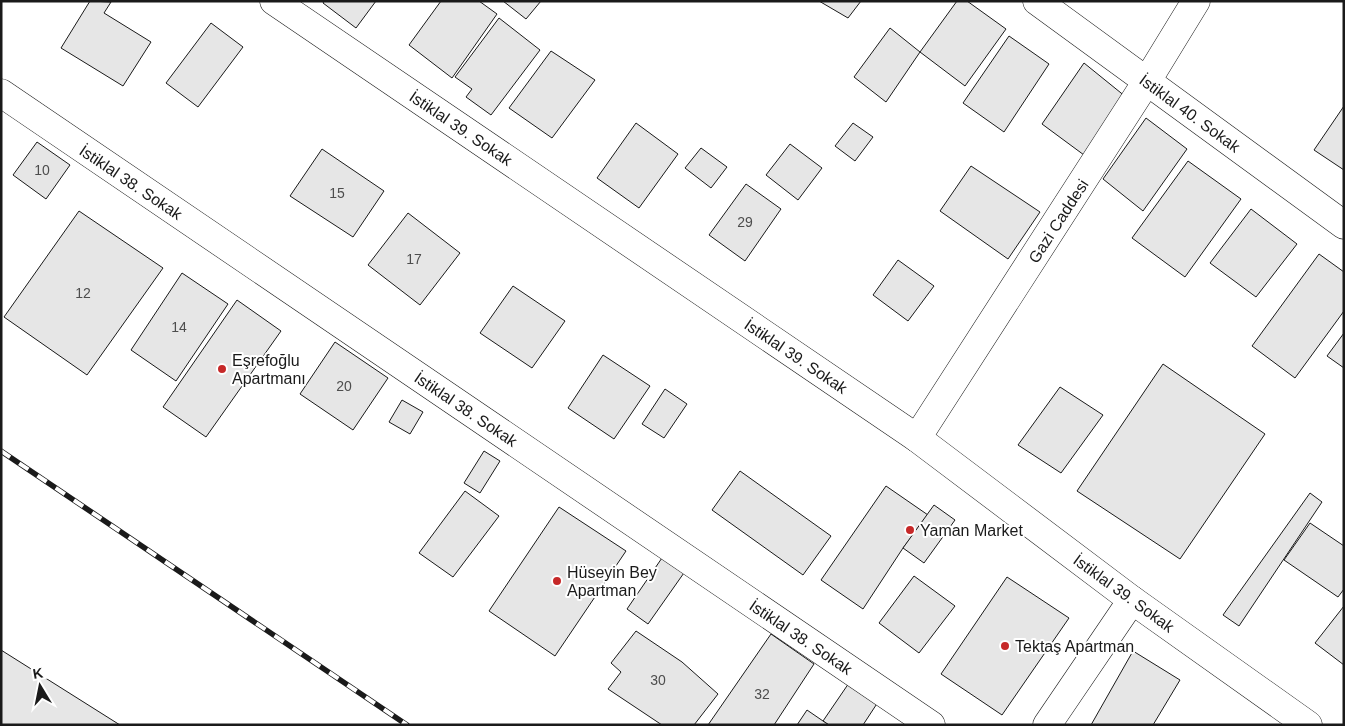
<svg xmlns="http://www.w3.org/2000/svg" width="1345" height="726" font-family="Arial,sans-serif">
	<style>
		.building { fill: #e6e6e6; stroke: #1a1a1a }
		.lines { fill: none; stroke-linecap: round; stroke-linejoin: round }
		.street-casing { stroke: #1a1a1a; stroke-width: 29 }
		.secondary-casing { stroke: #1a1a1a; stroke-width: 29 }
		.street { stroke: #fff; stroke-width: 28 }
		.secondary { stroke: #fff; stroke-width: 28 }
		.rail-casing { stroke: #1a1a1a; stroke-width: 5.5 }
		.rail { stroke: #fff; stroke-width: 4; stroke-dasharray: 11; stroke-linecap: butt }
		.poi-dot { fill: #c62828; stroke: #fff; stroke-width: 2 }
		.labels { text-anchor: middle; stroke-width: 4; stroke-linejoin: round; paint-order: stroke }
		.number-label { font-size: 14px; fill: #4d4d4d }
		.street-label { font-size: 16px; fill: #1a1a1a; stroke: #fff }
		.poi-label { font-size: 16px; fill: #1a1a1a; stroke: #fff; text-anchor: start }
	</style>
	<rect width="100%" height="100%" fill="#fff"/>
	<g class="building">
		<path d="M 90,1 L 111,2 L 104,13 L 151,42 L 123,86 L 61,48 Z"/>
		<path d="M 324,1 L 376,1 L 356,28 L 323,3 Z"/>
		<path d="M 441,1 L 479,1 L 497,14 L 452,78 L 409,45 Z"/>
		<path d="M 503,1 L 541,1 L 526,19 Z"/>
		<path d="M 819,1 L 861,1 L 848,18 Z"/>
		<path d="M 957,1 L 967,1 L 1006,29 L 965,86 L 920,52 Z"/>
		<path d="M 499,18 L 540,50 L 491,115 L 466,97 L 472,89 L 455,77 Z"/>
		<path d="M 211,23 L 243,47 L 198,107 L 166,83 Z"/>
		<path d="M 890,28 L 920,52 L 886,102 L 854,77 Z"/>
		<path d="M 1009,36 L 1049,64 L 1004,132 L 963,103 Z"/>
		<path d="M 551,51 L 595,80 L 552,138 L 509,108 Z"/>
		<path d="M 1084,63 L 1126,97 L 1084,155 L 1042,124 Z"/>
		<path d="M 1344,106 L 1344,170 L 1314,150 Z"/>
		<path d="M 1146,118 L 1187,149 L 1143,211 L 1103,179 Z"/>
		<path d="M 636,123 L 678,154 L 639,208 L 597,178 Z"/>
		<path d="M 853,123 L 873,137 L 855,161 L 835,146 Z"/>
		<path d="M 37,142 L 70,165 L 46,199 L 13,175 Z"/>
		<path d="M 790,144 L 822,168 L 798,200 L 766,175 Z"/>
		<path d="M 701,148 L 727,167 L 711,188 L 685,168 Z"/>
		<path d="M 322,149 L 384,191 L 353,237 L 290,196 Z"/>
		<path d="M 1188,161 L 1241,199 L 1185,277 L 1132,238 Z"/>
		<path d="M 971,166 L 1040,212 L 1008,259 L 940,211 Z"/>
		<path d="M 746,184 L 781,209 L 745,261 L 709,235 Z"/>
		<path d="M 1251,209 L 1297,244 L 1256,297 L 1210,263 Z"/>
		<path d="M 79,211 L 163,268 L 87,375 L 4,317 Z"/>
		<path d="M 408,213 L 460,253 L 420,305 L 368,265 Z"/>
		<path d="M 1319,254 L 1344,272 L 1344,311 L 1295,378 L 1252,346 Z"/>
		<path d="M 898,260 L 934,286 L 908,321 L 873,295 Z"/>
		<path d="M 182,273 L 228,304 L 176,381 L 131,350 Z"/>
		<path d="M 513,286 L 565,321 L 532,368 L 480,333 Z"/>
		<path d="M 237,300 L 281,331 L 206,437 L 163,407 Z"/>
		<path d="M 1344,333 L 1344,368 L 1327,356 Z"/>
		<path d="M 335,342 L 388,378 L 353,430 L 300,394 Z"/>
		<path d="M 603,355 L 650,386 L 614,439 L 568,408 Z"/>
		<path d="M 1163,364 L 1265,434 L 1180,559 L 1077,491 Z"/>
		<path d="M 1060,387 L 1103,415 L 1061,473 L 1018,445 Z"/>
		<path d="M 665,389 L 687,404 L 664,438 L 642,424 Z"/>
		<path d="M 402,400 L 423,412 L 410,434 L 389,422 Z"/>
		<path d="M 484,451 L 500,461 L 480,493 L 464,483 Z"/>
		<path d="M 740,471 L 831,536 L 803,575 L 712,510 Z"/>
		<path d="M 886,486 L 928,515 L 903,548 L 863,609 L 821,580 Z"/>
		<path d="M 465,491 L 499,516 L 453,577 L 419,553 Z"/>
		<path d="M 1310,493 L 1322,502 L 1239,626 L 1223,615 Z"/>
		<path d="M 934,505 L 955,520 L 924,563 L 903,548 Z"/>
		<path d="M 559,507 L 626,551 L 555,656 L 489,611 Z"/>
		<path d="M 1310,523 L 1344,546 L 1344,589 L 1338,597 L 1284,560 Z"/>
		<path d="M 664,555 L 686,570 L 648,624 L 627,609 Z"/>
		<path d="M 914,576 L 955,606 L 919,653 L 879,623 Z"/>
		<path d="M 1007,577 L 1069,618 L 1002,715 L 941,674 Z"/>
		<path d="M 1344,606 L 1344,665 L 1315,643 Z"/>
		<path d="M 636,631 L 682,662 L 718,694 L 694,725 L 662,725 L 608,689 L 621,672 L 611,663 Z"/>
		<path d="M 771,634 L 814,664 L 774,725 L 708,725 Z"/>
		<path d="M 1,650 L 120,725 L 1,725 Z"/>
		<path d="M 1133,651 L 1180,680 L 1153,725 L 1091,725 Z"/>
		<path d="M 851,680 L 880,699 L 863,725 L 829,725 L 823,721 Z"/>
		<path d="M 807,710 L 823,721 L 829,725 L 797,725 Z"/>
	</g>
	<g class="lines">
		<g class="street-casing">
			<g id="street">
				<path d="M 274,1 L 917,438 L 1132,600 L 1308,725"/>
				<path d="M 1037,1 L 1344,225"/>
				<path d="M 1,93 L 931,725"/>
				<path d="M 1047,725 L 1132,600"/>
			</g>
		</g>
		<g class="secondary-casing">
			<path id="secondary" d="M 917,438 L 1147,81 L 1196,1"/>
		</g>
		<use href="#street" class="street"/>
		<use href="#secondary" class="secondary"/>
		<g class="rail-casing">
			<path id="rail" d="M 1,451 L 407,725"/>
		</g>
		<use href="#rail" class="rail"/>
	</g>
	<g class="poi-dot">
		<circle cx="222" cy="369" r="5"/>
		<circle cx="910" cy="530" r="5"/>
		<circle cx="557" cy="581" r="5"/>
		<circle cx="1005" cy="646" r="5"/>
	</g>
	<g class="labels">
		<g class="number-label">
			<text x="42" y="175">10</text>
			<text x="337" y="198">15</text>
			<text x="745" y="227">29</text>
			<text x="414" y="264">17</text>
			<text x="83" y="298">12</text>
			<text x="179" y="332">14</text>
			<text x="344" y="391">20</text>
			<text x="658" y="685">30</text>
			<text x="762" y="699">32</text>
		</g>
		<g class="street-label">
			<text transform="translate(1190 113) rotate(36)" y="6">İstiklal 40. Sokak</text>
			<text transform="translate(461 128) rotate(34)" y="6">İstiklal 39. Sokak</text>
			<text transform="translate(131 182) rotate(34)" y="6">İstiklal 38. Sokak</text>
			<text transform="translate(1058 221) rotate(-57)" y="6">Gazi Caddesi</text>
			<text transform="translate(796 356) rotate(34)" y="6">İstiklal 39. Sokak</text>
			<text transform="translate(466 409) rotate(34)" y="6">İstiklal 38. Sokak</text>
			<text transform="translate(1124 593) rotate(36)" y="6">İstiklal 39. Sokak</text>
			<text transform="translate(801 637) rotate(34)" y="6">İstiklal 38. Sokak</text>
		</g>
		<g class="poi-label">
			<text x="232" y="366">Eşrefoğlu<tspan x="232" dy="18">Apartmanı</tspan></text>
			<text x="920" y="536">Yaman Market</text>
			<text x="567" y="578">Hüseyin Bey<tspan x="567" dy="18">Apartman</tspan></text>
			<text x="1015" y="652">Tektaş Apartman</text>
		</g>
	</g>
	<rect width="1345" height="726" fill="none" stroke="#1a1a1a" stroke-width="5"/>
	<g transform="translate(40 686) rotate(350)" stroke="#ffffff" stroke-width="4" paint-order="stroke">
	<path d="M0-4L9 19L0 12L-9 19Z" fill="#1a1a1a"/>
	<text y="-8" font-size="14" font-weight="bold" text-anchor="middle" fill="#1a1a1a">K</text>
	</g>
</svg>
